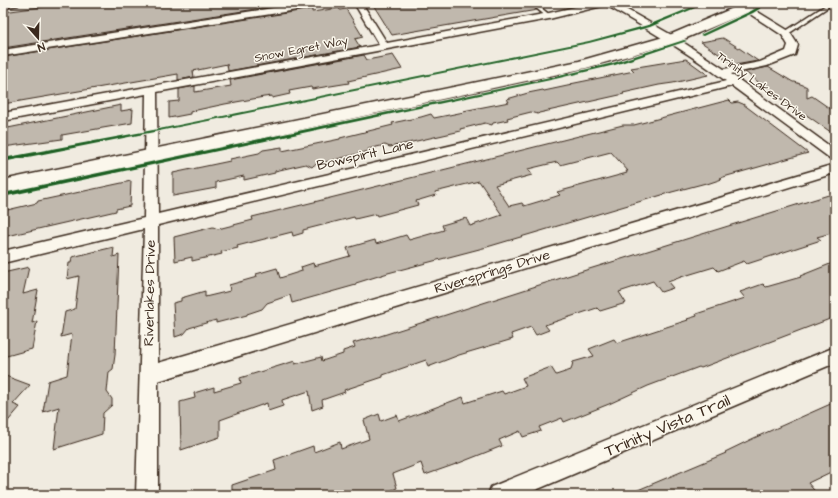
<svg xmlns="http://www.w3.org/2000/svg" width="838" height="498" font-family="'Architects Daughter',sans-serif">
	<style>
		.building { fill: #c0b8ad; stroke: #3b2a1e; fill-rule: evenodd }
		.lines { fill: none; stroke-linecap: round; stroke-linejoin: round }
		.service-casing { stroke: #3b2a1e; stroke-width: 3 }
		.minor-casing { stroke: #3b2a1e; stroke-width: 3 }
		.secondary-casing { stroke: #3b2a1e; stroke-width: 3 }
		.service { fill: #fbf7ec; fill-rule: evenodd }
		.minor { fill: #fbf7ec; fill-rule: evenodd }
		.secondary { fill: #fbf7ec; fill-rule: evenodd }
		.cycleway-casing { stroke: #fbf7ec; stroke-width: 2 }
		.cycleway { fill: #1b5e20; fill-rule: evenodd }
		.labels { text-anchor: middle; stroke-width: 3; stroke-linejoin: round; paint-order: stroke }
		.far-street-label { font-size: 12px; fill: #3b2a1e; stroke: #fbf7ec }
		.street-label { font-size: 14px; fill: #3b2a1e; stroke: #fbf7ec }
		.near-street-label { font-size: 17px; fill: #3b2a1e; stroke: #fbf7ec }
	</style>
	<rect width="100%" height="100%" fill="#f0ebe0"/>
	<filter id="ink" filterUnits="userSpaceOnUse"><feTurbulence type="fractalNoise" baseFrequency=".025" numOctaves="2"/><feDisplacementMap in="SourceGraphic" scale="8" xChannelSelector="R" yChannelSelector="G"/><feConvolveMatrix kernelMatrix="1 2 1 2 8 2 1 2 1" color-interpolation-filters="sRGB"/></filter>
	<g filter="url(#ink)">
		<g class="building">
			<path d="M 71,3 L 295,3 L 3,48 L 3,12 Z"/>
			<path d="M 372,3 L 529,3 L 537,10 L 392,35 Z"/>
			<path d="M 339,8 L 340,10 L 346,9 L 363,37 L 355,39 L 360,47 L 228,71 L 227,64 L 193,71 L 194,77 L 178,80 L 178,74 L 3,104 L 3,57 L 312,9 L 312,12 Z"/>
			<path d="M 723,38 L 739,48 L 758,61 L 735,65 L 701,42 Z"/>
			<path d="M 364,55 L 367,60 L 393,55 L 402,69 L 348,81 L 349,83 L 312,89 L 311,87 L 289,91 L 290,94 L 272,98 L 272,96 L 264,97 L 225,104 L 197,110 L 190,112 L 190,114 L 169,118 L 169,102 L 179,101 L 179,89 L 195,86 L 195,92 L 231,86 L 230,80 Z"/>
			<path d="M 686,59 L 708,75 L 673,83 L 659,85 L 623,93 L 624,94 L 539,113 L 538,114 L 531,112 L 507,118 L 508,120 L 493,123 L 492,125 L 485,123 L 460,129 L 461,131 L 390,147 L 385,145 L 368,149 L 369,151 L 314,165 L 312,167 L 306,164 L 275,171 L 275,173 L 244,180 L 244,176 L 216,182 L 216,188 L 173,196 L 173,173 L 230,161 L 230,159 L 259,153 L 263,150 L 282,147 L 282,151 L 340,139 L 340,138 L 393,125 L 392,123 L 421,117 L 431,114 L 434,118 L 464,112 L 463,111 L 509,102 L 507,99 L 528,93 L 543,90 L 544,91 L 572,85 L 570,84 L 634,71 L 631,68 Z"/>
			<path d="M 768,67 L 793,82 L 795,82 L 803,85 L 807,87 L 807,98 L 812,96 L 835,112 L 835,135 L 805,114 L 802,115 L 745,72 Z"/>
			<path d="M 729,100 L 732,103 L 738,102 L 743,104 L 808,153 L 720,178 L 722,179 L 707,184 L 706,183 L 672,192 L 487,247 L 388,273 L 356,283 L 356,285 L 292,303 L 290,295 L 267,303 L 262,309 L 247,314 L 247,315 L 216,323 L 216,320 L 189,328 L 184,334 L 175,337 L 173,303 L 181,301 L 181,298 L 205,291 L 205,297 L 230,291 L 229,285 L 257,277 L 256,274 L 277,268 L 280,278 L 302,271 L 301,267 L 313,263 L 314,266 L 350,256 L 347,248 L 375,240 L 376,244 L 406,235 L 409,240 L 444,230 L 442,225 L 466,218 L 470,226 L 502,215 L 479,181 L 435,192 L 436,195 L 416,201 L 418,205 L 377,216 L 376,214 L 355,219 L 354,217 L 303,230 L 303,233 L 293,236 L 292,232 L 237,246 L 238,248 L 221,252 L 222,254 L 192,261 L 192,257 L 175,261 L 174,237 L 213,227 L 218,229 L 253,220 L 252,217 L 314,202 L 623,125 L 634,125 ZM 611,152 L 628,171 L 626,171 L 627,173 L 557,192 L 560,195 L 554,197 L 524,206 L 522,203 L 509,206 L 495,185 L 532,175 L 528,169 L 557,162 L 560,165 Z"/>
			<path d="M 121,105 L 121,111 L 133,109 L 132,123 L 62,135 L 62,139 L 3,147 L 3,129 Z"/>
			<path d="M 131,181 L 130,206 L 116,209 L 116,211 L 3,237 L 3,211 L 37,203 L 38,201 Z"/>
			<path d="M 835,193 L 835,232 L 817,237 L 821,240 L 747,264 L 744,261 L 718,271 L 714,267 L 681,277 L 668,282 L 673,288 L 661,292 L 653,281 L 619,292 L 626,303 L 600,311 L 597,308 L 545,325 L 549,330 L 536,335 L 531,327 L 511,334 L 513,339 L 459,355 L 428,367 L 426,360 L 383,375 L 383,377 L 344,390 L 345,392 L 322,400 L 323,406 L 312,410 L 309,391 L 282,400 L 283,406 L 268,411 L 267,403 L 220,420 L 220,437 L 181,450 L 180,402 L 195,398 L 194,393 L 214,387 L 214,391 L 241,383 L 240,378 L 295,361 L 295,364 L 321,357 L 322,361 L 343,354 L 343,351 L 355,347 L 353,343 L 370,338 L 371,339 L 586,270 Z"/>
			<path d="M 114,247 L 113,257 L 119,255 L 115,355 L 113,369 L 109,372 L 107,392 L 112,399 L 112,405 L 103,413 L 102,434 L 54,449 L 59,407 L 43,412 L 48,381 L 67,375 L 72,334 L 61,337 L 65,312 L 75,309 L 79,276 L 67,279 L 69,263 L 71,263 L 72,257 Z"/>
			<path d="M 835,262 L 835,317 L 701,368 L 699,367 L 648,386 L 609,404 L 564,422 L 562,418 L 539,427 L 541,431 L 523,437 L 520,431 L 499,440 L 502,446 L 459,463 L 425,475 L 421,463 L 393,474 L 397,488 L 380,495 L 232,495 L 232,485 L 276,470 L 274,460 L 313,446 L 314,452 L 340,442 L 341,449 L 369,439 L 364,420 L 379,414 L 381,421 L 397,415 L 399,421 L 463,397 L 465,403 L 502,391 L 504,394 L 526,386 L 522,378 L 551,367 L 556,375 L 571,370 L 573,362 L 594,356 L 589,349 L 614,339 L 617,343 L 688,320 L 687,319 L 697,316 L 696,314 L 745,298 L 740,292 L 763,284 L 766,287 L 801,277 L 800,276 Z"/>
			<path d="M 29,267 L 23,294 L 38,290 L 32,323 L 37,321 L 32,349 L 3,357 L 3,273 Z"/>
			<path d="M 3,375 L 30,385 L 13,404 L 20,407 L 3,427 Z"/>
			<path d="M 835,402 L 835,470 L 808,483 L 818,495 L 626,495 L 726,453 L 725,452 L 754,438 Z"/>
		</g>
		<g class="lines">
			<g class="service-casing">
				<g id="service">
					<path d="M 530,3 L 535,3 L 551,16 L 547,17 Z"/>
					<path d="M 829,3 L 834,3 L 788,34 L 783,33 Z"/>
				</g>
			</g>
			<g class="minor-casing">
				<g id="minor">
					<path d="M 3,3 L 19,3 L 18,5 L 3,8 Z"/>
					<path d="M 305,3 L 326,3 L 322,6 L 3,56 L 3,50 Z"/>
					<path d="M 354,3 L 362,3 L 387,43 L 549,13 L 592,3 L 615,3 L 675,37 L 724,69 L 760,62 L 786,51 L 788,45 L 782,35 L 741,8 L 745,5 L 748,6 L 789,31 L 798,45 L 795,55 L 767,66 L 731,74 L 835,150 L 835,160 L 831,159 L 732,86 L 158,225 L 158,363 L 835,164 L 835,173 L 158,381 L 158,495 L 136,495 L 144,229 L 3,263 L 3,251 L 144,218 L 146,94 L 3,121 L 3,113 L 379,45 ZM 606,5 C 647,29 688,52 726,81 L 158,214 L 157,92 L 549,19 Z"/>
					<path d="M 835,347 L 835,363 L 524,495 L 488,495 L 491,487 Z"/>
				</g>
			</g>
			<g class="secondary-casing">
				<path id="secondary" d="M 745,3 L 760,3 L 750,11 L 677,42 L 586,68 L 3,194 L 3,180 L 579,61 L 667,36 Z"/>
			</g>
			<use href="#service" class="service"/>
			<use href="#minor" class="minor"/>
			<use href="#secondary" class="secondary"/>
			<g class="cycleway-casing">
				<g id="cycleway">
					<path d="M 702,3 L 707,3 L 650,27 L 589,43 L 164,130 L 3,162 L 3,158 L 164,128 L 589,41 L 648,25 Z"/>
					<path d="M 765,3 L 769,3 L 753,13 L 703,36 L 700,35 L 751,11 Z"/>
					<path d="M 684,40 L 687,41 L 615,65 L 555,79 L 3,197 L 3,193 L 555,77 L 613,63 Z"/>
				</g>
			</g>
			<use href="#cycleway" class="cycleway"/>
		</g>
	</g>
	<g class="labels">
		<g class="far-street-label">
			<text transform="translate(301 49) rotate(-11)" y="4">Snow Egret Way</text>
			<text transform="translate(762 86) rotate(36)" y="4">Trinity Lakes Drive</text>
		</g>
		<g class="street-label">
			<text transform="translate(365 154) rotate(-13)" y="5">Bowspirit Lane</text>
			<text transform="translate(492 271) rotate(-17)" y="5">Riversprings Drive</text>
			<text transform="translate(149 293) rotate(-89)" y="5">Riverlakes Drive</text>
		</g>
		<g class="near-street-label">
			<text transform="translate(667 425) rotate(-23)" y="6">Trinity Vista Trail</text>
		</g>
	</g>
	<rect width="838" height="498" fill="none" stroke="#fbf7ec" stroke-width="16"/>
	<rect x="8" y="8" width="822" height="482" fill="none" stroke="#3b2a1e" stroke-width="1.5" filter="url(#ink)"/>
	<g transform="translate(38 38) rotate(160)" stroke="#fbf7ec" stroke-width="3" paint-order="stroke">
	<path d="M0-3L7 15L0 10L-7 15Z" fill="#3b2a1e"/>
	<text y="-6" font-size="11" font-weight="bold" text-anchor="middle" fill="#3b2a1e">N</text>
	</g>
</svg>
